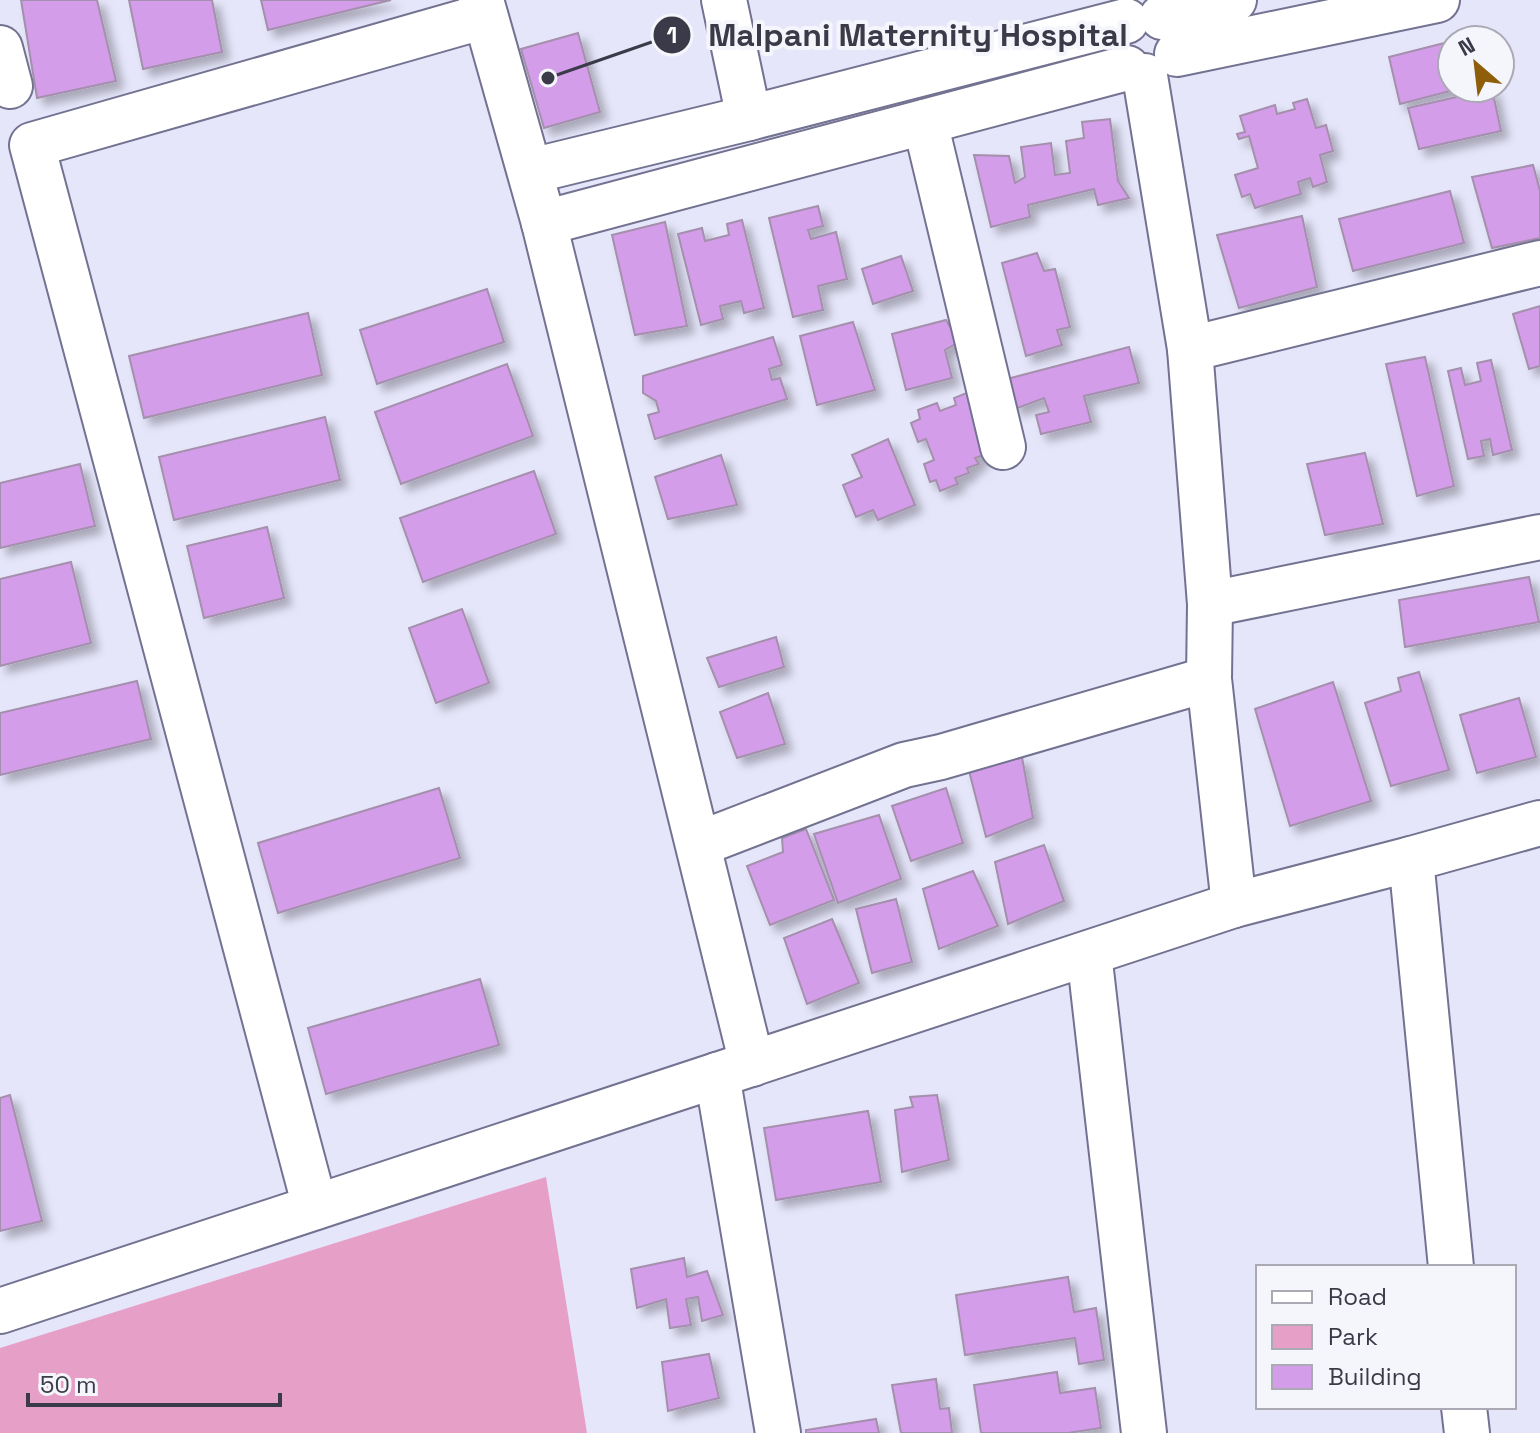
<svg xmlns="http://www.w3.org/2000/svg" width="1540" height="1433" font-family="'Space Grotesk',sans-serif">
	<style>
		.green { fill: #e69fc7 }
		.building { fill: #d39dea; stroke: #a48fac; stroke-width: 2; filter: url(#shadow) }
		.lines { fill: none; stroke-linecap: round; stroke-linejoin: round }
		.minor-casing { stroke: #737291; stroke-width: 48 }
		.minor { stroke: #fff; stroke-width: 44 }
		.leader { fill: none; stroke: #3b3a48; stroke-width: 3 }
		.callout-dot { fill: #3b3a48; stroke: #f5f5fc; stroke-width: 3 }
		.mark-label { font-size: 24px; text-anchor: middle; font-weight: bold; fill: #fff }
		.callout-label { font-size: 32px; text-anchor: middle; font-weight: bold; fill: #3b3a48; stroke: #f5f5fc; stroke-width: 8; stroke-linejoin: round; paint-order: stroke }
	</style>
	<defs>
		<filter id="shadow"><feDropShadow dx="7" dy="7" stdDeviation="4" flood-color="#0004"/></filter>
	</defs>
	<rect width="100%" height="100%" fill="#e6e6fb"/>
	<path class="green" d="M 546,1177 L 587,1433 L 0,1433 L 0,1348 Z"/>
	<g class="building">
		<path d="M 21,0 L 97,0 L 116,81 L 37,98 Z"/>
		<path d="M 129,0 L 212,0 L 222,52 L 143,69 Z"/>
		<path d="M 261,0 L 391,0 L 268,30 Z"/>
		<path d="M 578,33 L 600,112 L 544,128 L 521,49 Z"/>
		<path d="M 1481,34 L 1483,40 L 1456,40 Z"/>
		<path d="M 1452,41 L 1452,88 L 1462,88 L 1400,104 L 1389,57 Z"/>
		<path d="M 1492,89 L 1501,131 L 1419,149 L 1408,108 Z"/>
		<path d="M 1307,99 L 1316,128 L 1326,125 L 1333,151 L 1320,155 L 1327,182 L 1313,187 L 1310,178 L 1298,182 L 1301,194 L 1255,208 L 1250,194 L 1242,197 L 1235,175 L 1258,168 L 1249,136 L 1239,139 L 1237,134 L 1245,132 L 1240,116 L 1275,105 L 1277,114 L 1295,109 L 1293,103 Z"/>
		<path d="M 1110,119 L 1118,181 L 1129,198 L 1098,205 L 1094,189 L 1028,205 L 1030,217 L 991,227 L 974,155 L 1009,156 L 1015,183 L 1025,177 L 1021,147 L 1051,143 L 1055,175 L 1070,173 L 1066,141 L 1084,138 L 1082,122 Z"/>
		<path d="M 1533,165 L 1540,191 L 1540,238 L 1492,248 L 1472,177 Z"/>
		<path d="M 1450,191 L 1464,243 L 1353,271 L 1339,219 Z"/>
		<path d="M 818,206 L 823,226 L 808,230 L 811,239 L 836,232 L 847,279 L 818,286 L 823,310 L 793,317 L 769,218 Z"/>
		<path d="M 1302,216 L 1317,287 L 1239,308 L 1217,235 Z"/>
		<path d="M 742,220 L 764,308 L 744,313 L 741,301 L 720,306 L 723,319 L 701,325 L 678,234 L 702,228 L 705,241 L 729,235 L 727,224 Z"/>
		<path d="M 665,222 L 687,326 L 635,335 L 612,235 Z"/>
		<path d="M 1037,253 L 1044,271 L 1055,269 L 1070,327 L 1057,330 L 1062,345 L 1026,356 L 1002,263 Z"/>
		<path d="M 901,256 L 913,291 L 873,304 L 862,269 Z"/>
		<path d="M 487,289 L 504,342 L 377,384 L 360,330 Z"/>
		<path d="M 1540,306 L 1540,366 L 1529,369 L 1513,314 Z"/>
		<path d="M 308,313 L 322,375 L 144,418 L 129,356 Z"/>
		<path d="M 946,320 L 959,342 L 945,350 L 952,378 L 906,390 L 892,334 Z"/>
		<path d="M 853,322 L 875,390 L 817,405 L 800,336 Z"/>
		<path d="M 773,337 L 782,365 L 769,369 L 772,380 L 780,378 L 787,399 L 655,439 L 648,415 L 659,412 L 656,401 L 643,393 L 643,376 Z"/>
		<path d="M 1129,347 L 1139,383 L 1084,396 L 1091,422 L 1041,434 L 1036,415 L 1049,412 L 1044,398 L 1015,409 L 1007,379 Z"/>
		<path d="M 1425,357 L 1454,486 L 1417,496 L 1386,364 Z"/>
		<path d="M 1491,360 L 1512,450 L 1493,455 L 1490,439 L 1481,441 L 1484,456 L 1468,459 L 1448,371 L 1461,368 L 1465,385 L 1481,381 L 1477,363 Z"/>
		<path d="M 507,364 L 533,436 L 401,484 L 375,412 Z"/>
		<path d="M 969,392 L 987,454 L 975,458 L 979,464 L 967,468 L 969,473 L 955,478 L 958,484 L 940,491 L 936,480 L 930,482 L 924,464 L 934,460 L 926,439 L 918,442 L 911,423 L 920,419 L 918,410 L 937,403 L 940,411 L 956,405 L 954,398 Z"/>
		<path d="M 325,417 L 340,480 L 174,520 L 159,457 Z"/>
		<path d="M 888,439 L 915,505 L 878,520 L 873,510 L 856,517 L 843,485 L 862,477 L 852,455 Z"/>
		<path d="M 1365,453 L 1383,524 L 1325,535 L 1307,464 Z"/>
		<path d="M 721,455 L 737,505 L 668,519 L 655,477 Z"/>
		<path d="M 80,464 L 95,526 L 0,548 L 0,483 Z"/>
		<path d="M 534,471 L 556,534 L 423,582 L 400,518 Z"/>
		<path d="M 267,527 L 284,598 L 204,618 L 187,546 Z"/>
		<path d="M 71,562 L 91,643 L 0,666 L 0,579 Z"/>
		<path d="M 1529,577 L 1539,622 L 1405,647 L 1399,600 Z"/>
		<path d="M 462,609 L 489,683 L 436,703 L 409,628 Z"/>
		<path d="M 776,637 L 784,667 L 719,687 L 707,658 Z"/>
		<path d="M 1419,672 L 1449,770 L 1391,786 L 1365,703 L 1401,691 L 1398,678 Z"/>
		<path d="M 137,681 L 151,739 L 0,775 L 0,713 Z"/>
		<path d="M 1333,682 L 1371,801 L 1290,826 L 1255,709 Z"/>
		<path d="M 768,693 L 785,744 L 737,758 L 720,712 Z"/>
		<path d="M 1519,698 L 1536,757 L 1477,773 L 1460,715 Z"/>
		<path d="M 1022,757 L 1033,818 L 986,837 L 968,767 Z"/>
		<path d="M 439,788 L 460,858 L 278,913 L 258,843 Z"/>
		<path d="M 946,788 L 963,843 L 911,861 L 892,806 Z"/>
		<path d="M 879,815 L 901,879 L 838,903 L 814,834 Z"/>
		<path d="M 806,829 L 834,900 L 770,925 L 747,866 L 783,852 L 782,838 Z"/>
		<path d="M 1044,845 L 1064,901 L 1008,924 L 995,862 Z"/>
		<path d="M 973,871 L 998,926 L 939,949 L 923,889 Z"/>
		<path d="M 896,899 L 912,962 L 872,973 L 856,909 Z"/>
		<path d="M 832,919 L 859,983 L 807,1004 L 784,938 Z"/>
		<path d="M 480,979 L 499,1045 L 326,1094 L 308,1028 Z"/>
		<path d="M 10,1095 L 42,1221 L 0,1231 L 0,1098 Z"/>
		<path d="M 937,1095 L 949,1160 L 902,1172 L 895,1110 L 913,1107 L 910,1097 Z"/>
		<path d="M 868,1111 L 881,1182 L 776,1200 L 764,1128 Z"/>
		<path d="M 684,1258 L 687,1277 L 707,1271 L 723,1315 L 702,1321 L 698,1297 L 686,1299 L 691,1325 L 670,1328 L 666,1299 L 637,1308 L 631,1269 Z"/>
		<path d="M 1068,1277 L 1074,1312 L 1096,1308 L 1104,1360 L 1079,1364 L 1075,1338 L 965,1355 L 956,1295 Z"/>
		<path d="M 709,1354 L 719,1398 L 668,1411 L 662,1362 Z"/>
		<path d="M 1057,1372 L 1060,1393 L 1095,1388 L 1101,1428 L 1068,1433 L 981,1433 L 974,1385 Z"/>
		<path d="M 936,1379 L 940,1409 L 949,1408 L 952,1433 L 901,1433 L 892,1385 Z"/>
		<path d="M 876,1419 L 879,1433 L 806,1433 L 806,1430 Z"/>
	</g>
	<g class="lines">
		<g class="minor-casing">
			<g id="minor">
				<path d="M 481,0 L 544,223 L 752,1064"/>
				<path d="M 724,0 L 749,118"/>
				<path d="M 1162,17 L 1234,0"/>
				<path d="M 0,48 L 10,86"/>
				<path d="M 1177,54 L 1437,0"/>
				<path d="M 1145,76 L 1190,349 L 1210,604 L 1209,679 L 1234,905 L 1411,859"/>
				<path d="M 925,122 L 1003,447"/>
				<path d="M 531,171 L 749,118 L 1126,21"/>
				<path d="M 544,223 L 1127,68"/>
				<path d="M 1190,349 L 1540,263"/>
				<path d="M 1210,604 L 1540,537"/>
				<path d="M 699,844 L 904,765 L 941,757 L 1209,679"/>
				<path d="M 1089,953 L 1144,1433"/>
				<path d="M 717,1075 L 778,1433"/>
				<path d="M 315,1207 L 32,145 L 485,16"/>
				<path d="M 1451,1267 L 1411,859 L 1540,823"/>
				<path d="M 0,1311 L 1234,905"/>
				<path d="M 1464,1407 L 1467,1433"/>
			</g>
		</g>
		<use href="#minor" class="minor"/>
	</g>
	<path class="leader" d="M548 78L672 35"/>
	<g class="callout-dot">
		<circle cx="548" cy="78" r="8"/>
		<circle cx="672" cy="35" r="20"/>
	</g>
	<g class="mark-label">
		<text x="672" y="43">1</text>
	</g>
	<g class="callout-label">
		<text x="918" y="46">Malpani Maternity Hospital</text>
	</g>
	<rect x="1256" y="1265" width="260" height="144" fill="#f5f5fc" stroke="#abaab4" stroke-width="2"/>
	<rect x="1272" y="1291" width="40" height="12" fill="#ffffff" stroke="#abaab4" stroke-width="2"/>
	<text x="1328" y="1305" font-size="24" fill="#3b3a48">Road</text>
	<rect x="1272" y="1325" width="40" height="24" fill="#e69fc7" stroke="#abaab4" stroke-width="2"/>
	<text x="1328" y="1345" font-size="24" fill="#3b3a48">Park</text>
	<rect x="1272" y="1365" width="40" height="24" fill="#d39dea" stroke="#abaab4" stroke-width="2"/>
	<text x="1328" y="1385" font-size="24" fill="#3b3a48">Building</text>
	<g transform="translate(1476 64) rotate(332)"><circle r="38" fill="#f5f5fc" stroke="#abaab4" stroke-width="2"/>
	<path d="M0-6L14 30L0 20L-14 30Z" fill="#8f5e0a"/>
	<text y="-12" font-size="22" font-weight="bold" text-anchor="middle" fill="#3b3a48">N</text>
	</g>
	<path d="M28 1393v12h252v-12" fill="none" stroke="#3b3a48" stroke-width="4"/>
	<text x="40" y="1393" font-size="24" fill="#3b3a48" stroke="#f5f5fc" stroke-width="6" paint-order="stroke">50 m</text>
</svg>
